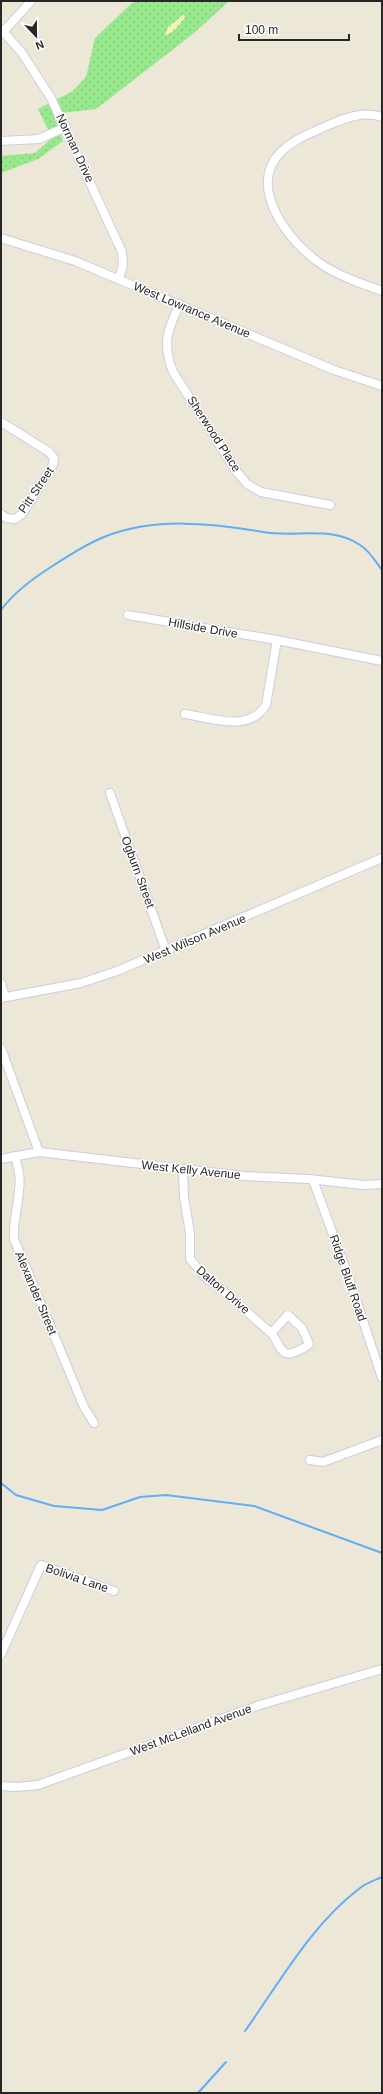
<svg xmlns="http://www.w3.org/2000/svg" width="383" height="2094" font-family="Arial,sans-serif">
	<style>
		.grass { fill: url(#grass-dots) }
		.sand { fill: url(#sand-dots) }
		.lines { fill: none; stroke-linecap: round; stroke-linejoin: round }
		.stream { stroke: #5eaef9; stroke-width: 2 }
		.minor-casing { stroke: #cccce2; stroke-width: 10 }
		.minor { stroke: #fff; stroke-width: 8 }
		.labels { text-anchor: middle; stroke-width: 3; stroke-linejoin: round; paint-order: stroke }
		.street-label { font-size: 12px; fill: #272727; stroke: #fff }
	</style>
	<defs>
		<pattern id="grass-dots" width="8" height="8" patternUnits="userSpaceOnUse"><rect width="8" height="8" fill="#98e88d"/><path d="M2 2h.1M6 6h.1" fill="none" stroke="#83c77a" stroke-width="1.8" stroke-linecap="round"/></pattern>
		<pattern id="sand-dots" width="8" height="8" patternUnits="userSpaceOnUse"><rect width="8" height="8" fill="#f1f5b5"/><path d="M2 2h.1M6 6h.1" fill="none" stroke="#cfd29c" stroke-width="1.8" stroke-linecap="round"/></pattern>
	</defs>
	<rect width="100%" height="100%" fill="#ece7d6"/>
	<path class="grass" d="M 134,1 L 229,1 L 193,34 L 96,109 L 53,114 L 63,141 L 38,159 L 1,173 L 1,156 L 35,153 L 52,138 L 38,109 L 73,91 L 86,77 L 95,38 Z"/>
	<path class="sand" d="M 184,14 L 185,17 C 182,22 172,35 165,35 L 168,27 Z"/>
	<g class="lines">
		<g class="stream">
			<path d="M 1,610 C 14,592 35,577 54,565 C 70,555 86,544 104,537 C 154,517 212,523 263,532 C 295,538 331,525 360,545 C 369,550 376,562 382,570"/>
			<path d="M 1,1483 L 16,1495 L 54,1506 L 102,1510 L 140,1497 L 166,1495 L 254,1506 L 382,1553"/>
			<path d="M 245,2031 C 280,1982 311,1925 360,1888 C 366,1883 375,1880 382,1877"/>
			<path d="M 198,2093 L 226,2062"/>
		</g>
		<g class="minor-casing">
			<g id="minor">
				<path d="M 1,29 L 22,53 L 51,98 L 122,252 L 123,265 L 119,279"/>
				<path d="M 4,31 L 31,1"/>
				<path d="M 382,117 C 362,110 343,119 324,127 C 310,134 294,139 282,151 C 244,187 291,245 324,266 C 342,277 362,284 382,291"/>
				<path d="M 1,141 L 39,139 L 66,127"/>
				<path d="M 1,238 L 75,261 L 334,370 L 382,386"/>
				<path d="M 180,304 C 167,330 162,343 173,372 L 237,472 L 247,484 L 261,492 L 330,505"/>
				<path d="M 1,422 L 49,452 L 54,458 L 53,465 L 22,514 L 15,519 L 6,518 L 1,514"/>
				<path d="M 128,615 L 277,640 L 382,661"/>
				<path d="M 185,714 C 212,718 249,733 266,705 L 277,640"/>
				<path d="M 110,793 L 166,951"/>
				<path d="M 1,983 L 5,997"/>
				<path d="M 1,998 L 81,983 L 117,971 L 382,858"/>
				<path d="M 1,1048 L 39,1152"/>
				<path d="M 15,1156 C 18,1167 21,1178 19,1190 C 18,1208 13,1221 14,1239 L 84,1407 L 94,1423"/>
				<path d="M 1,1159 L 39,1152 L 245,1176 L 308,1179 L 364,1185 L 382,1184"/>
				<path d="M 183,1170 L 184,1197 L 190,1233 L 190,1259 L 206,1278 L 221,1289 L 271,1333"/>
				<path d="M 313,1180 L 348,1275 L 382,1378"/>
				<path d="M 288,1315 L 302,1328 L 309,1344 C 305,1348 300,1350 295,1352 C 280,1359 279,1341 271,1333 Z"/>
				<path d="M 310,1460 L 323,1462 L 382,1440"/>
				<path d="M 1,1654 L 41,1565 L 114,1591"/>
				<path d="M 1,1786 L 16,1787 L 38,1785 L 260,1705 L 382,1669"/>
			</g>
		</g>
		<use href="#minor" class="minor"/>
	</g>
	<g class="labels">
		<g class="street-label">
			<text transform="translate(75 148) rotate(65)" y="4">Norman Drive</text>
			<text transform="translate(192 310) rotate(23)" y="4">West Lowrance Avenue</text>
			<text transform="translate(214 434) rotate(57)" y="4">Sherwood Place</text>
			<text transform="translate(36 490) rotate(-56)" y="4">Pitt Street</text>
			<text transform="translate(203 628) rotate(10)" y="4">Hillside Drive</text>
			<text transform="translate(138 872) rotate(70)" y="4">Ogburn Street</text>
			<text transform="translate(195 939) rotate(-23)" y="4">West Wilson Avenue</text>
			<text transform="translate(191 1170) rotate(6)" y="4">West Kelly Avenue</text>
			<text transform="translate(348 1278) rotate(71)" y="4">Ridge Bluff Road</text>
			<text transform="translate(223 1290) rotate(41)" y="4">Dalton Drive</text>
			<text transform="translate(36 1293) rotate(67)" y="4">Alexander Street</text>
			<text transform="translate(77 1578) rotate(19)" y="4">Bolivia Lane</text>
			<text transform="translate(191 1730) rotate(-20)" y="4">West McLelland Avenue</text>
		</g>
	</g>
	<rect width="383" height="2094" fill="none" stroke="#272727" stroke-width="4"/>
	<g transform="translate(36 36) rotate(158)" stroke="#ffffff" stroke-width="3" paint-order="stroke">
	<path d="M0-3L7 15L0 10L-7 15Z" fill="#272727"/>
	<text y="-6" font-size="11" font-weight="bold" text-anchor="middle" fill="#272727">N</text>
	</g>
	<path d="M239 34v6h110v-6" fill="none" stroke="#272727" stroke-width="2"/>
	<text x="245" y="34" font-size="12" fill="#272727" stroke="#ffffff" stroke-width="3" paint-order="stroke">100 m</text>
</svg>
